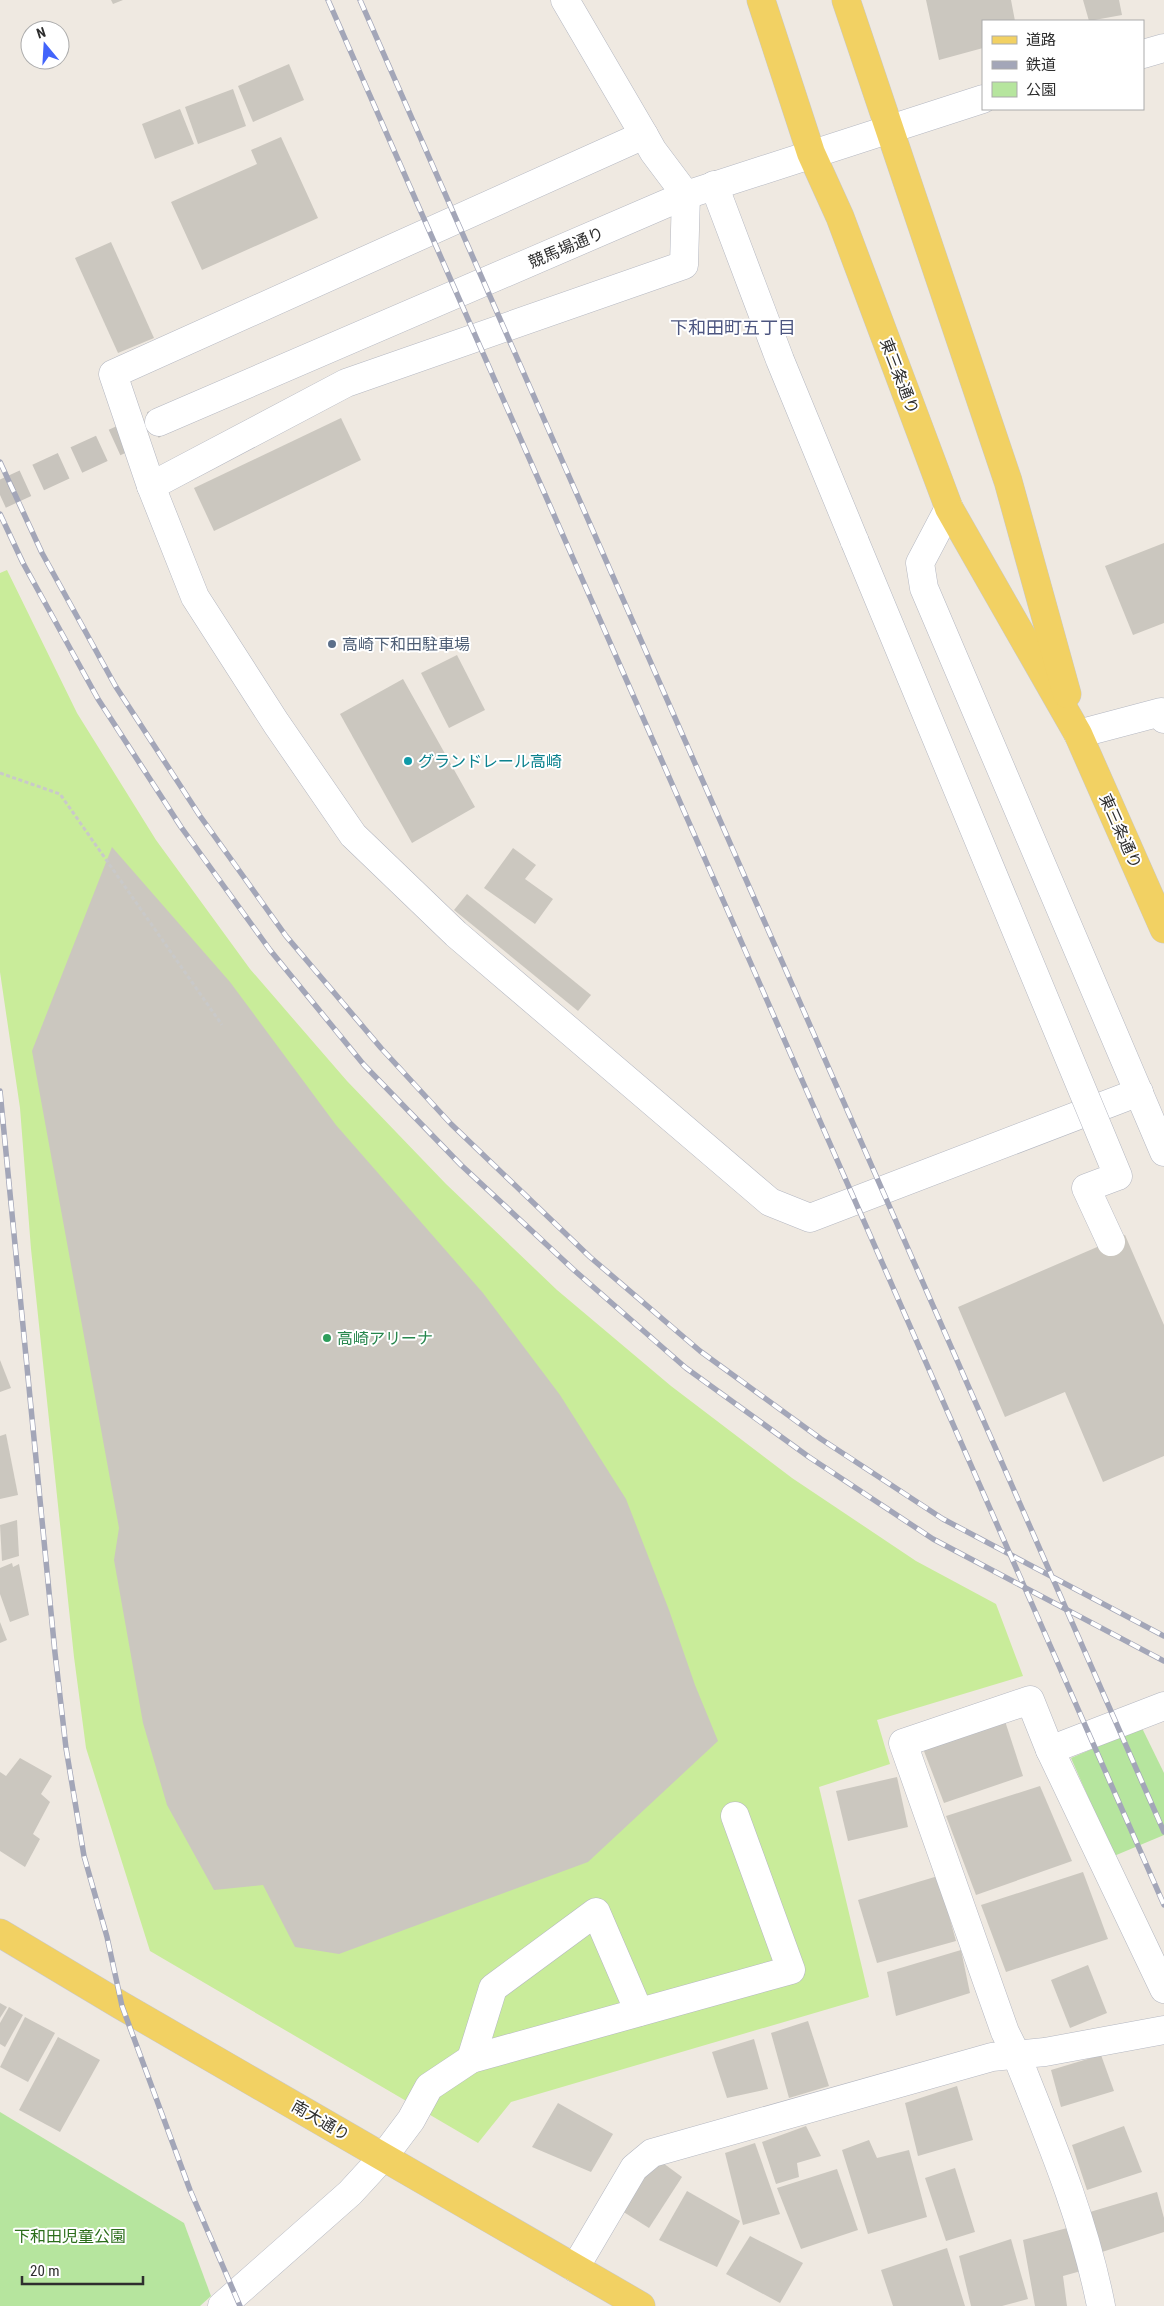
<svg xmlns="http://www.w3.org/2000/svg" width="1164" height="2306" font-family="'Roboto Condensed','Noto Sans JP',sans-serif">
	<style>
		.green { fill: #b6e59e }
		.pitch { fill: #c9ec9a }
		.building { fill: #cbc7bf }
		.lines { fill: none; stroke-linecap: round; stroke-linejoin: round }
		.minor-tunnel { stroke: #c8c4bd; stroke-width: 28; stroke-dasharray: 28 14; stroke-linecap: butt }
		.minor-casing { stroke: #b4b7c1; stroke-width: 29 }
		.major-casing { stroke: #c9c9c9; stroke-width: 29 }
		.path { stroke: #c9c9c9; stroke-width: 3; stroke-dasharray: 4 2.5; stroke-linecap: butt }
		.minor { stroke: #fff; stroke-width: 28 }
		.major { stroke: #f2d163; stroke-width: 28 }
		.rail-casing { stroke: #a3a6b8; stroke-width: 5.5 }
		.rail { stroke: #fff; stroke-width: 4; stroke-dasharray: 11; stroke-linecap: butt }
		.minor-bridge-casing { stroke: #b4b7c1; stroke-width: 29; stroke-linecap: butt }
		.minor-bridge { stroke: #fff; stroke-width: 28 }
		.service-dot { fill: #5c6f8a; stroke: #fff; stroke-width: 2 }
		.culture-dot { fill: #0f9aa8; stroke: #fff; stroke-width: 2 }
		.leisure-dot { fill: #2e9e5b; stroke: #fff; stroke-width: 2 }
		.labels { text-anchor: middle; stroke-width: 4; stroke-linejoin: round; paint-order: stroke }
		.street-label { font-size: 16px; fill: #2e2e2e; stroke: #fff }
		.service-label { font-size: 16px; fill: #4e5e75; stroke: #fff; text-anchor: start }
		.culture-label { font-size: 16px; fill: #0d838f; stroke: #fff; text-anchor: start }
		.leisure-label { font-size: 16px; fill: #27864d; stroke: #fff; text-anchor: start }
		.park-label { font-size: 16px; fill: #2c6e1b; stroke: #fff }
		.neighbourhood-label { font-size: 18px; fill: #4d5680; stroke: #fff }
	</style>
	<rect width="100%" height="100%" fill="#efe9e1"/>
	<g class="green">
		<path d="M 1142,1728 L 1164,1773 L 1164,1835 L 1114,1856 L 1071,1758 Z"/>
		<path d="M 0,2112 L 184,2223 L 211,2296 L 200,2306 L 0,2306 Z"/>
	</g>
	<path class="pitch" d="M 7,570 L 77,713 L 156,840 L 250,969 L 347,1081 L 446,1184 L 557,1290 L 671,1386 L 792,1478 L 916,1561 L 996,1604 L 1023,1676 L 877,1720 L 890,1764 L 819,1787 L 869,1997 L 511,2102 L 478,2143 L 150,1951 L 86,1748 L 74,1657 L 31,1249 L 20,1108 L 0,972 L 0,573 Z"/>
	<g class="building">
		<path d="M 111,0 L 123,0 L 113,4 Z"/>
		<path d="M 926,0 L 1011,0 L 1015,21 L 983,21 L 983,48 L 939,60 Z"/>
		<path d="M 1083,0 L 1119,0 L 1122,15 L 1089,21 Z"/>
		<path d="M 289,64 L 304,100 L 253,122 L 238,86 Z"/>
		<path d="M 233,89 L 246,126 L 198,144 L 185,107 Z"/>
		<path d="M 180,109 L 194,144 L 155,159 L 142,124 Z"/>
		<path d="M 281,137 L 318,218 L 202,270 L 171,202 L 257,164 L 251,150 Z"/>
		<path d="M 111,242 L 154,338 L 118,353 L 75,258 Z"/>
		<path d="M 341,418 L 361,460 L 214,531 L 194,488 Z"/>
		<path d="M 1164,543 L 1164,623 L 1133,635 L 1105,566 Z"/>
		<path d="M 457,655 L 485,710 L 449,728 L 421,673 Z"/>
		<path d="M 403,679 L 475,807 L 412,843 L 340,714 Z"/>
		<path d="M 112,847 L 230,982 L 336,1125 L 483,1293 L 560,1395 L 626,1499 L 669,1610 L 695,1685 L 718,1741 L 588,1862 L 339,1954 L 295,1947 L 263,1885 L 214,1890 L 167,1805 L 143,1723 L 114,1560 L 119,1528 L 32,1051 Z"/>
		<path d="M 513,848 L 536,865 L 525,879 L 553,899 L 535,924 L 484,888 Z"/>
		<path d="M 467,894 L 591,995 L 578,1011 L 454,910 Z"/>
		<path d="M 1125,1235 L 1164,1325 L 1164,1456 L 1103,1482 L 1065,1392 L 1005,1417 L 958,1307 Z"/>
		<path d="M 0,1360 L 11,1388 L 0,1392 Z"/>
		<path d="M 6,1434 L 18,1495 L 0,1499 L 0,1436 Z"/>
		<path d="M 17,1520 L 19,1556 L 2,1561 L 0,1525 Z"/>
		<path d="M 12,1563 L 13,1567 L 19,1564 L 29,1615 L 10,1622 L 0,1594 L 0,1568 Z"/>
		<path d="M 0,1622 L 7,1640 L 0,1643 Z"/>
		<path d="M 1004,1718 L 1023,1776 L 944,1803 L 922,1746 Z"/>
		<path d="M 20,1758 L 52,1776 L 41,1794 L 50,1802 L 33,1834 L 40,1839 L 25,1867 L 0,1851 L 0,1772 L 6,1776 Z"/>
		<path d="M 897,1777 L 908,1827 L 848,1841 L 836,1791 Z"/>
		<path d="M 1040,1786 L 1072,1861 L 976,1895 L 946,1816 Z"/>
		<path d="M 1083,1872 L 1108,1939 L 1006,1972 L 981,1905 Z"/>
		<path d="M 938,1876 L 956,1941 L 877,1963 L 858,1900 Z"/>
		<path d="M 961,1950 L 970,1993 L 896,2016 L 887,1972 Z"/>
		<path d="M 1088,1965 L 1107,2013 L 1070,2028 L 1051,1980 Z"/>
		<path d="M 0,2003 L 7,2007 L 0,2018 Z"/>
		<path d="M 9,2007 L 23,2015 L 5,2047 L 0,2044 L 0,2023 Z"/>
		<path d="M 25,2017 L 55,2033 L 28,2082 L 0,2067 Z"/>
		<path d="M 808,2021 L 829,2086 L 789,2098 L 771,2033 Z"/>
		<path d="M 58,2037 L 100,2060 L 60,2132 L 19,2110 Z"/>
		<path d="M 754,2039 L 768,2089 L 727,2098 L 712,2052 Z"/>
		<path d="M 1101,2055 L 1114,2091 L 1061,2107 L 1051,2070 Z"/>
		<path d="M 957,2086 L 973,2140 L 918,2156 L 905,2103 Z"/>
		<path d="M 558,2103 L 613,2134 L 591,2172 L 532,2147 Z"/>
		<path d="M 806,2126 L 821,2156 L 797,2163 L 799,2177 L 776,2184 L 762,2142 Z"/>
		<path d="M 1124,2126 L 1142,2172 L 1087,2190 L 1072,2145 Z"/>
		<path d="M 869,2140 L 877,2158 L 909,2150 L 927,2217 L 868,2234 L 842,2150 Z"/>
		<path d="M 755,2143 L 780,2214 L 743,2225 L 725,2153 Z"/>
		<path d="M 663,2163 L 682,2177 L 649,2228 L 622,2211 L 645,2168 Z"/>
		<path d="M 955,2168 L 975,2232 L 946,2241 L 925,2178 Z"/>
		<path d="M 837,2169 L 858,2230 L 801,2249 L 777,2188 Z"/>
		<path d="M 687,2191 L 740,2221 L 717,2267 L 659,2240 Z"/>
		<path d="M 1157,2192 L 1164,2218 L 1164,2232 L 1102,2252 L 1090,2212 Z"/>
		<path d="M 1067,2228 L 1081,2271 L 1063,2276 L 1067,2306 L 1035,2306 L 1023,2240 Z"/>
		<path d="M 750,2236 L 803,2263 L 780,2303 L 726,2274 Z"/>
		<path d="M 1011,2239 L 1028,2299 L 1002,2306 L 971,2306 L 959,2256 Z"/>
		<path d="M 947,2248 L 965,2306 L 893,2306 L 881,2270 Z"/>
	</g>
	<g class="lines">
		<path class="minor-tunnel" d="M 0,495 L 155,424"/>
		<g class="minor-casing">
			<g id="minor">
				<path d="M 565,0 L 644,135"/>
				<path d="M 1143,54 L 1164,48"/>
				<path d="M 644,135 L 653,151 L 686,195 L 684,265 L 346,383 L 151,486 L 113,374 Z"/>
				<path d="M 714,185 L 780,360 L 855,542"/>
				<path d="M 159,422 L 686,195 L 983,99"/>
				<path d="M 151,486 L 195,597 L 276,723 L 353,835 L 456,934 L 770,1202 L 810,1218 L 1139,1092"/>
				<path d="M 949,508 L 920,563 L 924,588 L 1164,1152"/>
				<path d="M 1078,734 L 1161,712 L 1164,719"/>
				<path d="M 1050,1750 L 1164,1706"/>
				<path d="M 471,2059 L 493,1988 L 596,1912 L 639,2012"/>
				<path d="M 575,2268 L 634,2168 L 652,2153 L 992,2057 L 1045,2052 L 1164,2030"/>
				<path d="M 222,2306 L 350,2193 L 384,2156 L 411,2120 L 429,2087 L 471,2059 L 791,1970 L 735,1816"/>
				<path d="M 1101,2306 C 1084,2219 1049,2137 1016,2054 L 1005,2032 L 903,1743 L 1030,1700 L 1050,1750 L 1164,1989"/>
			</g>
		</g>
		<g class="major-casing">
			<g id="major">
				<path d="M 761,0 L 811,153 L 840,217 L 949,508 L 1078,734 L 1164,929"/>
				<path d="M 846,0 L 1008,481 L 1067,694"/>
				<path d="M 0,1933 L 122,2006 L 641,2306"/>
			</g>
		</g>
		<path class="path" d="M 0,773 L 60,794 L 222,1025"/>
		<use href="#minor" class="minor"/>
		<use href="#major" class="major"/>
		<g class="rail-casing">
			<g id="rail">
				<path d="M 328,0 L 1164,1905"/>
				<path d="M 360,0 L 1164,1832"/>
				<path d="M 0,462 L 42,553 L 116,687 L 200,816 L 286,936 L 381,1048 L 451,1124 L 590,1257 L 700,1351 L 821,1439 L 943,1519 L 1164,1636"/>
				<path d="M 0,514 L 23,563 L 98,699 L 181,827 L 270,950 L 364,1065 L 461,1165 L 575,1271 L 686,1368 L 809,1457 L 933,1539 L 1164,1661"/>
				<path d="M 0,1091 L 55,1653 L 66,1748 L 84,1856 L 107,1937 L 122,2006 L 190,2190 L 240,2306"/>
			</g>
		</g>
		<use href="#rail" class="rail"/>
		<g class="minor-bridge-casing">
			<path id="minor-bridge" d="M 855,542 L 1118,1176 L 1086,1188 L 1111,1242"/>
		</g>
		<use href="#minor-bridge" class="minor-bridge"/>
	</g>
	<circle class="service-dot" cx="332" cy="644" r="5"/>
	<circle class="culture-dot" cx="408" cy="761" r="5"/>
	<circle class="leisure-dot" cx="327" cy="1338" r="5"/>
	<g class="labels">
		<g class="street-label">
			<text transform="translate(566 247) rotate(-23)" y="6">競馬場通り</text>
			<text transform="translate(900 376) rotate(69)" y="6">東三条通り</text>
			<text transform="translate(1121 831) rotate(66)" y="6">東三条通り</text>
			<text transform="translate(321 2120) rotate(30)" y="6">南大通り</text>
		</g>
		<g class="service-label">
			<text x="342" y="650">高崎下和田駐車場</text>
		</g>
		<g class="culture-label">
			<text x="418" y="767">グランドレール高崎</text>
		</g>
		<g class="leisure-label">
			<text x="337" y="1344">高崎アリーナ</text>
		</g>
		<g class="park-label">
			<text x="70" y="2242">下和田児童公園</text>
		</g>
		<g class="neighbourhood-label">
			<text x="733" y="334">下和田町五丁目</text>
		</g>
	</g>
	<rect x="982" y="20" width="162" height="90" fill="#ffffff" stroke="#ababab"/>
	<rect x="992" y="36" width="25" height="8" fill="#f2d163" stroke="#ababab"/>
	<text x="1026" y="45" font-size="15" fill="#2e2e2e">道路</text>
	<rect x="992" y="61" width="25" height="8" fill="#a3a6b8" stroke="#ababab"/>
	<text x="1026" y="70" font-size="15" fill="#2e2e2e">鉄道</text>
	<rect x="992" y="82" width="25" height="15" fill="#b6e59e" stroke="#ababab"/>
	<text x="1026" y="95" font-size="15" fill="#2e2e2e">公園</text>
	<g transform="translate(45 45) rotate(342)"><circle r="24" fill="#ffffff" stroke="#ababab"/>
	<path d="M0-4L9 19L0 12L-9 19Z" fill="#4264fb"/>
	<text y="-8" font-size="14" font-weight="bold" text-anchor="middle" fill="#2e2e2e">N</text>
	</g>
	<path d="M22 2276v8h121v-8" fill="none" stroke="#2e2e2e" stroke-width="2.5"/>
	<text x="30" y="2276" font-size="15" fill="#2e2e2e" stroke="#ffffff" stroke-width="4" paint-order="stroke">20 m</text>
</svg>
